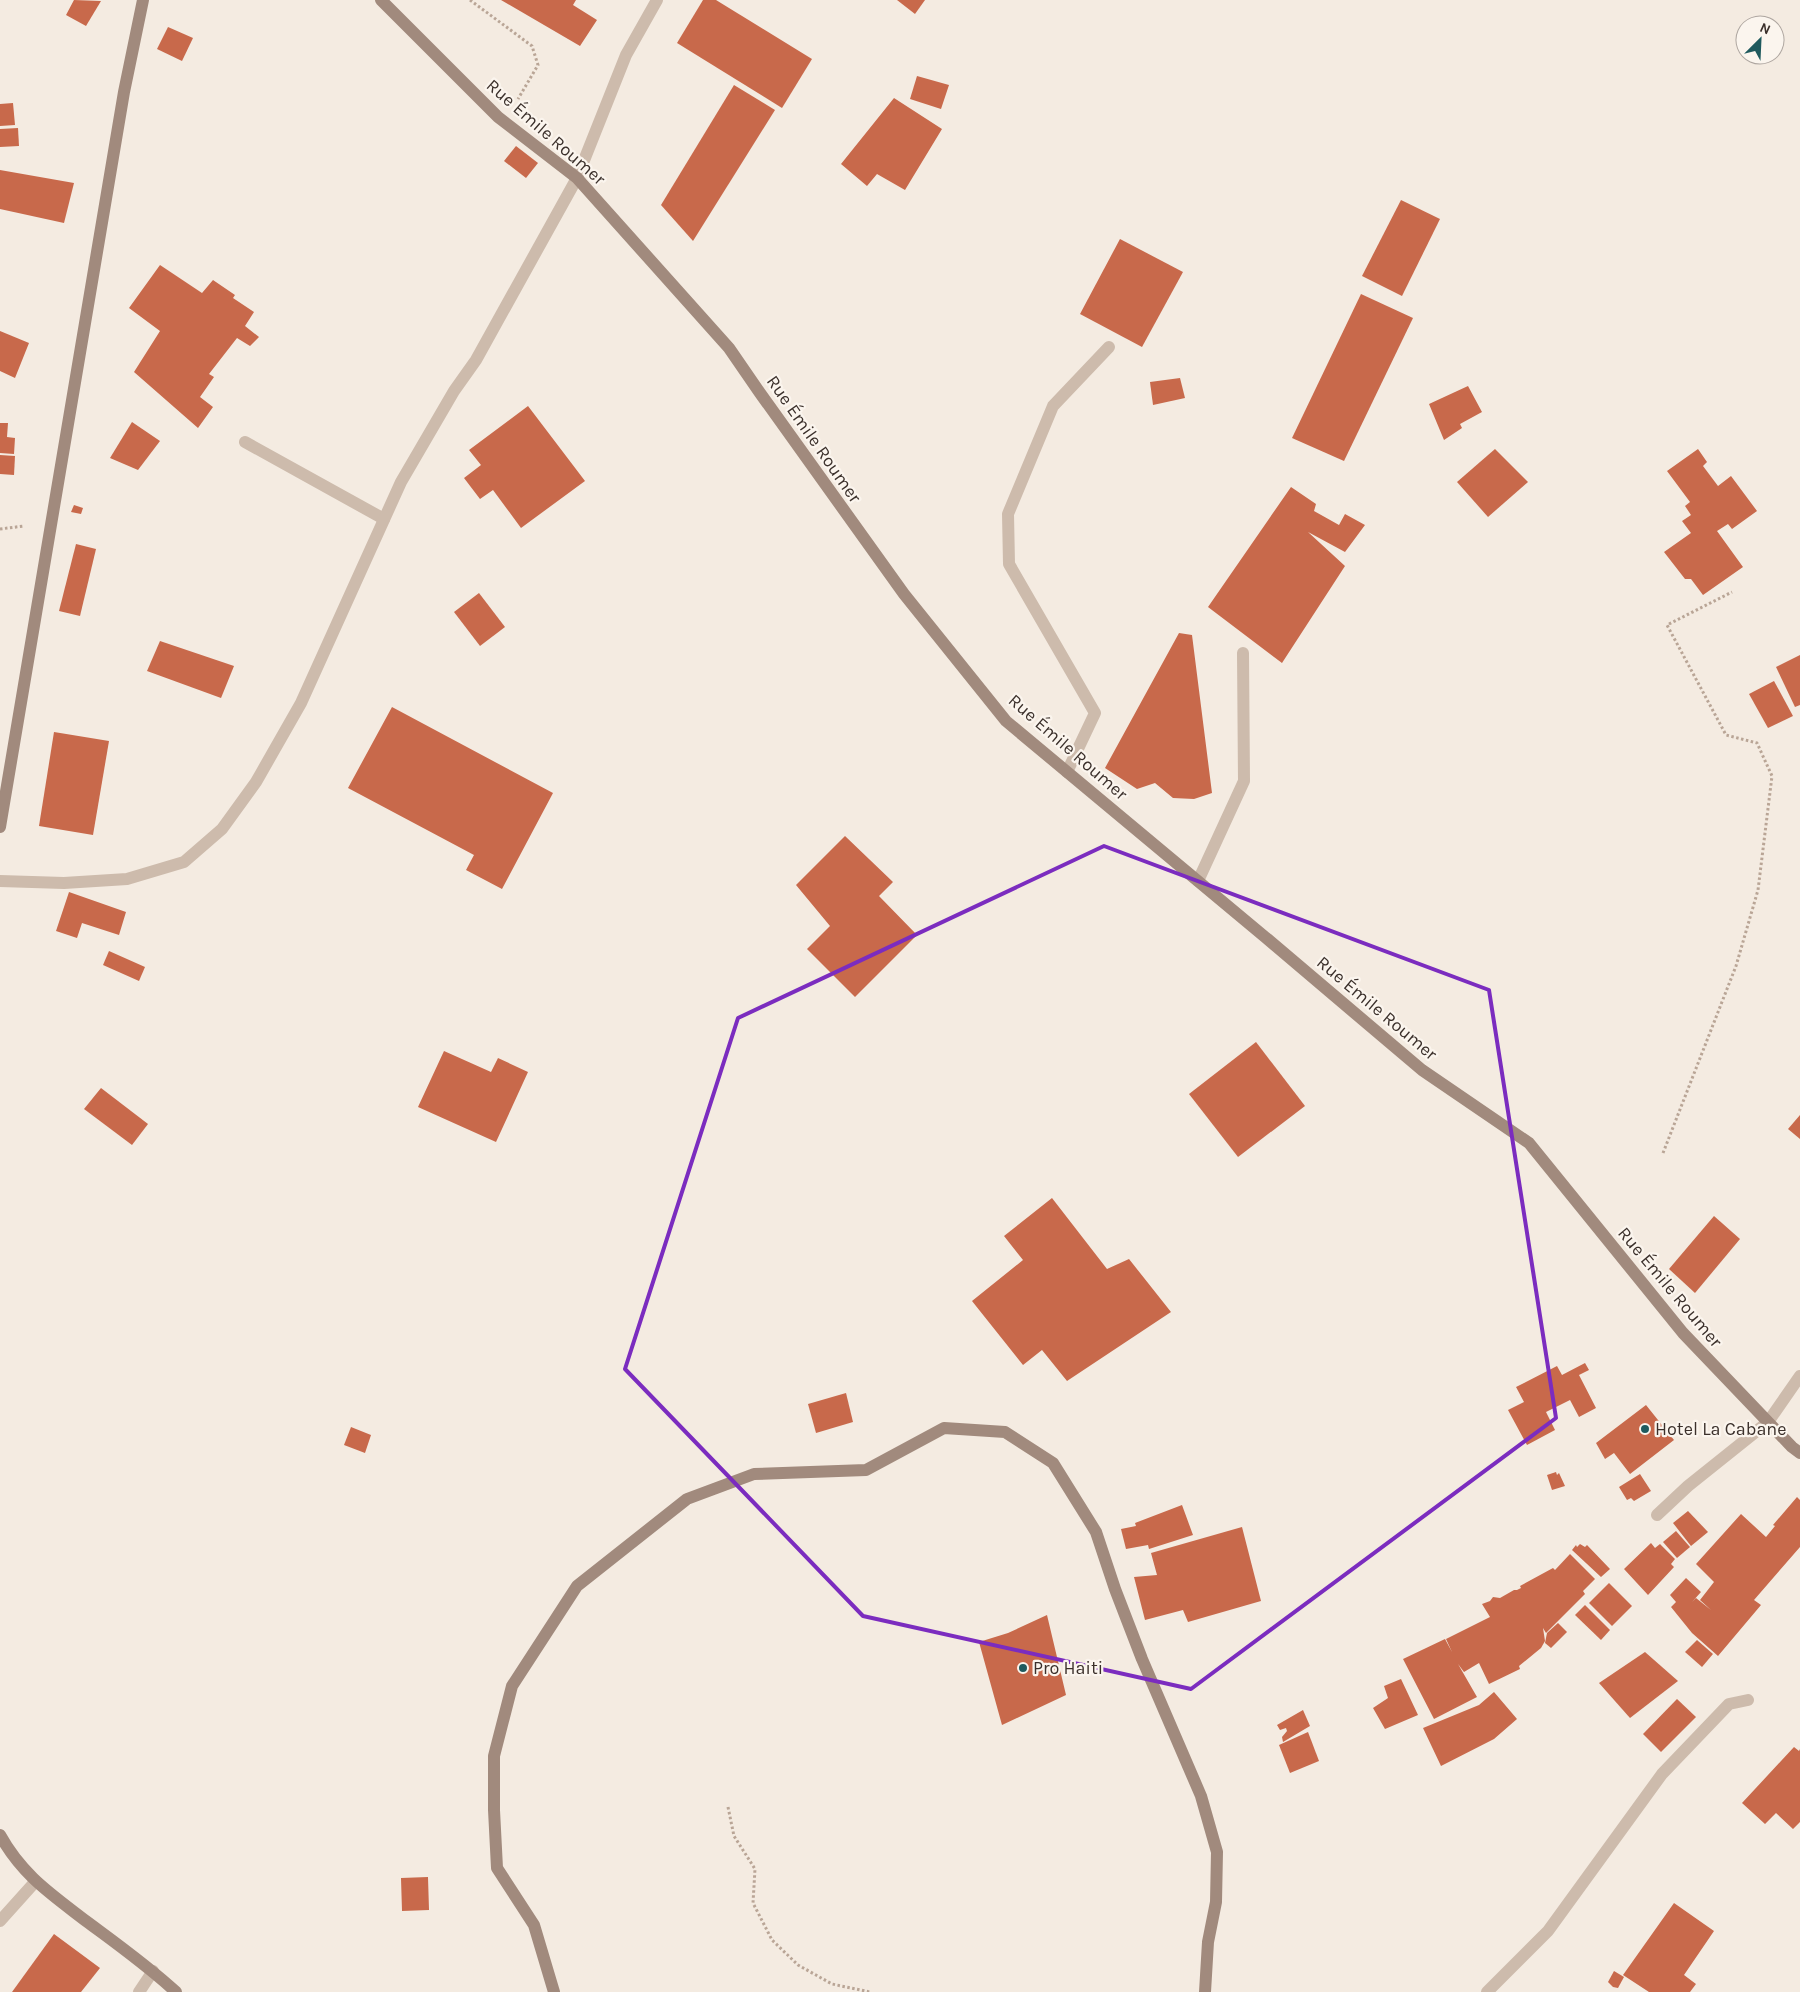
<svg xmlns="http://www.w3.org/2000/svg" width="1800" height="1992" font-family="Karla,sans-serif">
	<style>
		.building { fill: #c8694b }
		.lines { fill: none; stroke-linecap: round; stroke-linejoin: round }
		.path { stroke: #b9a596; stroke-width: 3; stroke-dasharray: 2.5 2.5; stroke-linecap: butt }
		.lane { stroke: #cdbbac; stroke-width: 12 }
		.street { stroke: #cdbbac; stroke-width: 12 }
		.secondary { stroke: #a18a7d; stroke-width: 12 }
		.marked { fill: none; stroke: #7b2cbf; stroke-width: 4; stroke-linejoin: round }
		.poi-dot { fill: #1f5a5e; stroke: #fbf5ee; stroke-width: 2 }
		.labels { text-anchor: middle; stroke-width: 4.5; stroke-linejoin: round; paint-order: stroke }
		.street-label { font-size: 18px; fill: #3b302b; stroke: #fbf5ee }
		.poi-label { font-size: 18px; fill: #3b302b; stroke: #fbf5ee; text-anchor: start }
	</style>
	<rect width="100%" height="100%" fill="#f4ebe1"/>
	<g class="building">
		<path d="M 74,0 L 101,1 L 86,26 L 66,15 Z"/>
		<path d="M 501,0 L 576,0 L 573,5 L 597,20 L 580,46 Z"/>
		<path d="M 703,0 L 716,0 L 812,59 L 782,108 L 677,43 Z"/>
		<path d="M 897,0 L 925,0 L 915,14 Z"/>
		<path d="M 168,27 L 193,38 L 182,61 L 157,49 Z"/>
		<path d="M 917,76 L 949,85 L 941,109 L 910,99 Z"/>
		<path d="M 734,85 L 775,110 L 693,241 L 661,205 Z"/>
		<path d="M 894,98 L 942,129 L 905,190 L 877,174 L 867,186 L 841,164 Z"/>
		<path d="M 13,103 L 15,125 L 0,126 L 0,104 Z"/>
		<path d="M 18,128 L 19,146 L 0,147 L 0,129 Z"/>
		<path d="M 516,146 L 538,163 L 526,178 L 504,161 Z"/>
		<path d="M 0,170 L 74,183 L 64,223 L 0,209 Z"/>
		<path d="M 1401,200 L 1440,219 L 1402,296 L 1362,276 Z"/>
		<path d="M 1120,239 L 1183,272 L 1142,347 L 1080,314 Z"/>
		<path d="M 160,265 L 202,293 L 213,280 L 235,295 L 233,298 L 254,312 L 245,326 L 259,337 L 250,346 L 237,338 L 209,374 L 214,377 L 200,397 L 213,407 L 198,428 L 134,372 L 160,331 L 129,308 Z"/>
		<path d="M 1361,294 L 1413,318 L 1344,461 L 1292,438 Z"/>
		<path d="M 0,331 L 29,343 L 15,378 L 0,371 Z"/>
		<path d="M 1180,378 L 1185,398 L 1153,405 L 1150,382 Z"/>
		<path d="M 1468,386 L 1482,412 L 1460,424 L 1462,428 L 1444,440 L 1429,404 Z"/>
		<path d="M 528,406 L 585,481 L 521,528 L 493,490 L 480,499 L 464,478 L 481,465 L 469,450 Z"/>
		<path d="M 132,422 L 160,441 L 138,470 L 110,458 Z"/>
		<path d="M 0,423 L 8,423 L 7,437 L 15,438 L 14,454 L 0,453 Z"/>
		<path d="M 1495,449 L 1528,482 L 1488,517 L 1457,482 Z"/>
		<path d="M 1698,449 L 1707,462 L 1703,466 L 1718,486 L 1731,476 L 1757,511 L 1732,529 L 1728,524 L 1717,531 L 1743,567 L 1703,595 L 1691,579 L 1685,579 L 1664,552 L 1691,533 L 1682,521 L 1691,515 L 1685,506 L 1690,502 L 1667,471 Z"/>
		<path d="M 0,455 L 15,456 L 14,475 L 0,474 Z"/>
		<path d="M 1291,487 L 1316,504 L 1314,511 L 1339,525 L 1345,514 L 1365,525 L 1345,552 L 1308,532 L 1345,566 L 1282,663 L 1208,607 Z"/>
		<path d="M 74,505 L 83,508 L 81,514 L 71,512 Z"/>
		<path d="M 76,544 L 96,549 L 80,616 L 59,611 Z"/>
		<path d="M 479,593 L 505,627 L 480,646 L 454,612 Z"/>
		<path d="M 1179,633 L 1192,635 L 1212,793 L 1194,799 L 1173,798 L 1155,783 L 1137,789 L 1105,768 Z"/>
		<path d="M 160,641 L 234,666 L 221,698 L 147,671 Z"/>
		<path d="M 1800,655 L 1800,705 L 1795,707 L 1776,667 Z"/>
		<path d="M 1774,681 L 1793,716 L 1768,728 L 1749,694 Z"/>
		<path d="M 392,707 L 553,793 L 502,889 L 466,870 L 474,855 L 348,788 Z"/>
		<path d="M 54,732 L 109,741 L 93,835 L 39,826 Z"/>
		<path d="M 845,836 L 893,882 L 879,896 L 917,935 L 855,997 L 807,949 L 830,926 L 796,885 Z"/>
		<path d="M 69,892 L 126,912 L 119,935 L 82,923 L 77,938 L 56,931 Z"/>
		<path d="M 109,951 L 145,967 L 139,981 L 103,965 Z"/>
		<path d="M 1256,1042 L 1305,1106 L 1238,1157 L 1189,1094 Z"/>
		<path d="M 444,1051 L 491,1072 L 498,1058 L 528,1072 L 496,1142 L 418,1107 Z"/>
		<path d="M 101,1088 L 148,1124 L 132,1145 L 84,1109 Z"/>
		<path d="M 1800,1115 L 1800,1139 L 1788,1129 Z"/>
		<path d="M 1052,1198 L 1107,1269 L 1129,1259 L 1171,1312 L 1067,1381 L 1042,1350 L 1023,1365 L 972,1301 L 1023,1260 L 1004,1236 Z"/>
		<path d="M 1714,1216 L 1740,1239 L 1695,1293 L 1669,1269 Z"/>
		<path d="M 1585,1363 L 1589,1370 L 1579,1375 L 1596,1408 L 1579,1417 L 1570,1400 L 1546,1412 L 1555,1430 L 1527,1445 L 1508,1410 L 1524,1402 L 1516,1387 L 1557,1366 L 1562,1375 Z"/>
		<path d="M 846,1393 L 853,1422 L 816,1433 L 808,1404 Z"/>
		<path d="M 1646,1405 L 1674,1440 L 1630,1474 L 1614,1453 L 1605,1459 L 1596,1443 Z"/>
		<path d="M 351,1427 L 371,1435 L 365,1453 L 344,1445 Z"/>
		<path d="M 1556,1472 L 1557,1475 L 1559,1473 L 1565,1486 L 1552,1490 L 1547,1475 Z"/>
		<path d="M 1640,1474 L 1651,1491 L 1634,1501 L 1631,1498 L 1627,1500 L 1619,1487 Z"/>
		<path d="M 1797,1497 L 1800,1500 L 1800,1547 L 1754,1600 L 1761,1605 L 1718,1656 L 1692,1633 L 1671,1607 L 1676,1602 L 1670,1595 L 1686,1578 L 1701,1592 L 1692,1602 L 1696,1598 L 1711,1610 L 1700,1600 L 1714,1582 L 1696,1564 L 1741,1514 L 1766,1537 L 1775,1526 L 1773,1525 Z"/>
		<path d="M 1182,1505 L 1193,1535 L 1149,1549 L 1148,1545 L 1126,1549 L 1121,1529 L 1136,1526 L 1135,1523 Z"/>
		<path d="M 1688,1511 L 1708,1532 L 1691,1546 L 1673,1523 Z"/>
		<path d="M 1242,1527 L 1261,1601 L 1188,1622 L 1183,1610 L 1145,1620 L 1134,1577 L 1157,1575 L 1151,1553 Z"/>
		<path d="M 1676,1531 L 1690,1547 L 1677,1558 L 1663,1542 Z"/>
		<path d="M 1651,1543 L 1655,1548 L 1660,1544 L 1675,1559 L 1671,1564 L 1674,1567 L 1648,1595 L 1624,1569 Z"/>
		<path d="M 1580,1544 L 1585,1547 L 1587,1545 L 1610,1569 L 1601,1577 L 1572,1550 L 1576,1545 L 1577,1547 Z"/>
		<path d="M 1570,1554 L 1595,1579 L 1583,1591 L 1585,1594 L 1546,1633 L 1543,1628 L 1545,1641 L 1541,1648 L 1519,1666 L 1520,1669 L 1489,1684 L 1479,1663 L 1464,1672 L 1458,1664 L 1477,1697 L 1434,1719 L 1403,1659 L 1445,1639 L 1452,1652 L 1446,1639 L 1492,1616 L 1490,1617 L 1482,1604 L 1490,1601 L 1493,1597 L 1500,1598 L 1514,1590 L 1517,1590 L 1521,1588 L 1520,1586 L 1553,1568 L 1555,1570 Z"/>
		<path d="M 1609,1583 L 1632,1606 L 1612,1626 L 1589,1603 Z"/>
		<path d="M 1585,1605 L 1610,1630 L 1601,1640 L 1575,1615 Z"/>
		<path d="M 1047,1615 L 1066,1695 L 1002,1725 L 979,1642 L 1008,1633 Z"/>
		<path d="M 1558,1623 L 1567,1632 L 1551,1648 L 1545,1643 L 1547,1633 Z"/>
		<path d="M 1697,1640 L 1713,1654 L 1702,1667 L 1685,1652 Z"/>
		<path d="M 1645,1652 L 1678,1681 L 1630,1718 L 1599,1683 Z"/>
		<path d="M 1401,1679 L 1418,1715 L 1385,1729 L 1373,1708 L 1388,1698 L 1384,1686 Z"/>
		<path d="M 1494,1692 L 1517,1719 L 1494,1739 L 1441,1766 L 1423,1728 L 1479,1705 Z"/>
		<path d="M 1677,1699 L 1696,1717 L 1661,1752 L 1643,1734 Z"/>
		<path d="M 1303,1710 L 1310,1726 L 1283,1742 L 1282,1737 L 1287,1731 L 1286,1728 L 1280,1730 L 1277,1725 Z"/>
		<path d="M 1308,1732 L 1319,1761 L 1290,1773 L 1279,1745 Z"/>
		<path d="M 1794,1747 L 1799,1751 L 1800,1749 L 1800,1822 L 1793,1829 L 1776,1813 L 1765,1824 L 1742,1803 Z"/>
		<path d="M 428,1877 L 429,1910 L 402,1911 L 401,1878 Z"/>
		<path d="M 1674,1903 L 1714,1931 L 1684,1975 L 1696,1984 L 1690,1992 L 1649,1992 L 1623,1975 Z"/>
		<path d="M 54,1934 L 100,1968 L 81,1992 L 12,1992 Z"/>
		<path d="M 1614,1971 L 1624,1977 L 1618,1988 L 1613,1987 L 1608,1982 Z"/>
	</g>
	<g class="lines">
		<g class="path">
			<path d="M 470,0 L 532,46 L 538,65 L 518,99"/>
			<path d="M 0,529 L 24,526"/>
			<path d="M 1663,1153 L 1736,966 L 1758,890 L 1772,776 L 1757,743 L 1726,735 L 1667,625 L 1732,592"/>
			<path d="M 728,1807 L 734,1836 L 755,1869 L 753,1903 L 772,1940 L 798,1965 L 832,1984 L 870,1992"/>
		</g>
		<g class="lane">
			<path d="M 1067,772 L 1095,713 L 1009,564 L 1008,514 L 1053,406 L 1109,347"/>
			<path d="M 1198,881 L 1244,781 L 1243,653"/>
			<path d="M 1657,1515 L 1688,1486 L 1768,1422 L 1800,1376"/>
			<path d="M 0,1921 L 35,1882"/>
		</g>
		<g class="street">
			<path d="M 245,442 L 384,519"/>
			<path d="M 0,881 L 64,883 L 127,879 L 184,862 L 222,829 L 256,782 L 301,703 L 401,482 L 454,391 L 476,360 L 577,178 L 626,55 L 657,0"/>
			<path d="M 139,1992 L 153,1971"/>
			<path d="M 1487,1992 L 1548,1931 L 1662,1774 L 1729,1704 L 1748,1700"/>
		</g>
		<g class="secondary">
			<path d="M 381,0 L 498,117 L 577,178 L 729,348 L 760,393 L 904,594 L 1006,721 L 1265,937 L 1422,1070 L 1529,1143 L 1683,1333 L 1792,1447 L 1800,1453"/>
			<path d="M 0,827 L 124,92 L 143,0"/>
			<path d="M 0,1835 C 22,1875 51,1894 86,1921 C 117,1944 148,1966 176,1992"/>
			<path d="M 554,1992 L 534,1925 L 497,1868 L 494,1810 L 494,1756 L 512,1686 L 577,1586 L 687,1499 L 754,1474 L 866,1470 L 944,1428 L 1005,1432 L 1053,1463 L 1096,1532 L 1115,1589 L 1142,1659 L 1201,1796 L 1217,1852 L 1216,1902 L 1208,1942 L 1205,1992"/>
		</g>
	</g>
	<path class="marked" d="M 1104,846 L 1489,990 L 1556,1418 L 1191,1689 L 863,1616 L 625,1369 L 738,1018 Z"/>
	<g class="poi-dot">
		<circle cx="1645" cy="1429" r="5"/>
		<circle cx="1023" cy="1668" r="5"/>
	</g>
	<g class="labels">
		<g class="street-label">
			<text transform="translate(546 132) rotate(41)" y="6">Rue Émile Roumer</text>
			<text transform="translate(814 439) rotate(55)" y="6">Rue Émile Roumer</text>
			<text transform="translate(1068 747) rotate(41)" y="6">Rue Émile Roumer</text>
			<text transform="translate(1377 1008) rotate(40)" y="6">Rue Émile Roumer</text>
			<text transform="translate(1670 1287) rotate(50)" y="6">Rue Émile Roumer</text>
		</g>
		<g class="poi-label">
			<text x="1655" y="1435">Hotel La Cabane</text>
			<text x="1033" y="1674">Pro Haiti</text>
		</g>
	</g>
	<g transform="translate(1760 40) rotate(24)"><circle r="24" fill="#fbf5ee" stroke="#aea6a0"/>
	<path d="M0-4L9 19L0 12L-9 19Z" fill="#1f5a5e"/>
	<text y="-8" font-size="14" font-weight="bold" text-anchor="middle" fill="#3b302b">N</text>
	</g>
</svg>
